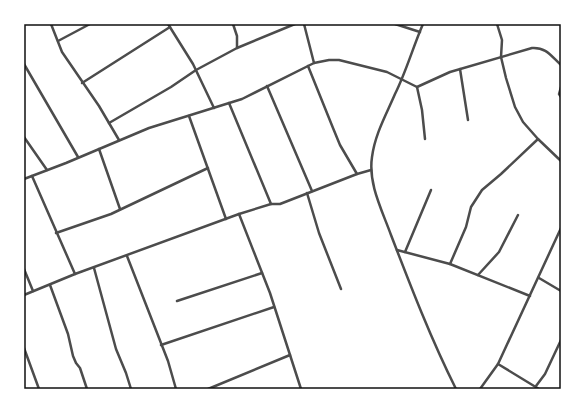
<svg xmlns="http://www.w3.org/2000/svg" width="585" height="413" font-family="'PT Sans Narrow',sans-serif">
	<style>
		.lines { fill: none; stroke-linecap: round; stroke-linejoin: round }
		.minor { stroke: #4c4c4c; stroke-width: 2.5 }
		.neatline { fill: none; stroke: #111; stroke-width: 1.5 }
	</style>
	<rect width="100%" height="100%" fill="#fff"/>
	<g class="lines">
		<g class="minor">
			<path d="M 51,24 L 62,52 L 99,106 L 119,140"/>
			<path d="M 168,24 L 193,64 L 214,108"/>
			<path d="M 233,24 L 237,36 L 237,48"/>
			<path d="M 304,24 L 314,63"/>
			<path d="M 395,24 L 420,32"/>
			<path d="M 423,24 C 413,47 406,72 395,94 C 386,115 375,134 372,157 C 368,184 382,210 391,235 C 411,287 431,339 456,389"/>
			<path d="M 497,24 L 502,40 L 501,57 L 506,78 L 515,107 L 523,122 L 538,139 L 561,161"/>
			<path d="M 58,41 L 90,24"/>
			<path d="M 24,64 L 78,157"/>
			<path d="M 308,66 L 333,128 L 340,145 L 357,174"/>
			<path d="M 460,69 L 468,120"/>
			<path d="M 82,83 L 170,27"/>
			<path d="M 267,86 L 312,191"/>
			<path d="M 417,87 L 422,110 L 425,139"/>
			<path d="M 561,87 L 559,94 L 561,97"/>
			<path d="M 229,103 L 271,204"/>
			<path d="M 189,116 L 226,219"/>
			<path d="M 109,123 L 171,87 L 196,70 L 237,48 L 295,24"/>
			<path d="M 24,137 L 47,170"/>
			<path d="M 99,149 L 120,209"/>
			<path d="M 32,176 L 75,274"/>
			<path d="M 24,179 L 66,163 L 149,128 L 242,99 L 314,63 L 329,60 L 339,60 L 387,72 L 417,87 L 450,72 L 532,48 C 546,47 551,56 561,65"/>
			<path d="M 307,193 L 319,233 L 341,289"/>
			<path d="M 239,214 L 270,293 L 301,389"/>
			<path d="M 56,233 L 111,214 L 208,168"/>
			<path d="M 397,250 L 450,264 L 530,296"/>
			<path d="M 405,252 L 431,190"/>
			<path d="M 127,256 L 168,361 L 176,389"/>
			<path d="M 450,264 L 466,227 L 471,207 L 482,190 L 501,174 L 538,139"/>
			<path d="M 94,268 L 116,349 L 126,373 L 131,389"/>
			<path d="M 24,269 L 33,291"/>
			<path d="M 478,275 L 499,252 L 518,215"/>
			<path d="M 539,278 L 561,291"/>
			<path d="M 50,285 L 68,334 L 73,356 L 76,363 L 80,368 L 87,389"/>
			<path d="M 24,295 L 75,274 L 239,214 L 271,204 L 280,204 L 357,174 L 371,170"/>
			<path d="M 177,301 L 262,273"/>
			<path d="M 161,345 L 274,307"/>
			<path d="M 24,348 L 39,389"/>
			<path d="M 498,364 L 539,389"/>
			<path d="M 536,386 L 545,374 L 561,340"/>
			<path d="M 208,389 L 290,355"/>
			<path d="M 480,389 L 498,364 L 561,228"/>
		</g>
	</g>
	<rect width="585" height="413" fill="none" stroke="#ffffff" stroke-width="50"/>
	<rect x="25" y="25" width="535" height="363" class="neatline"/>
</svg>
